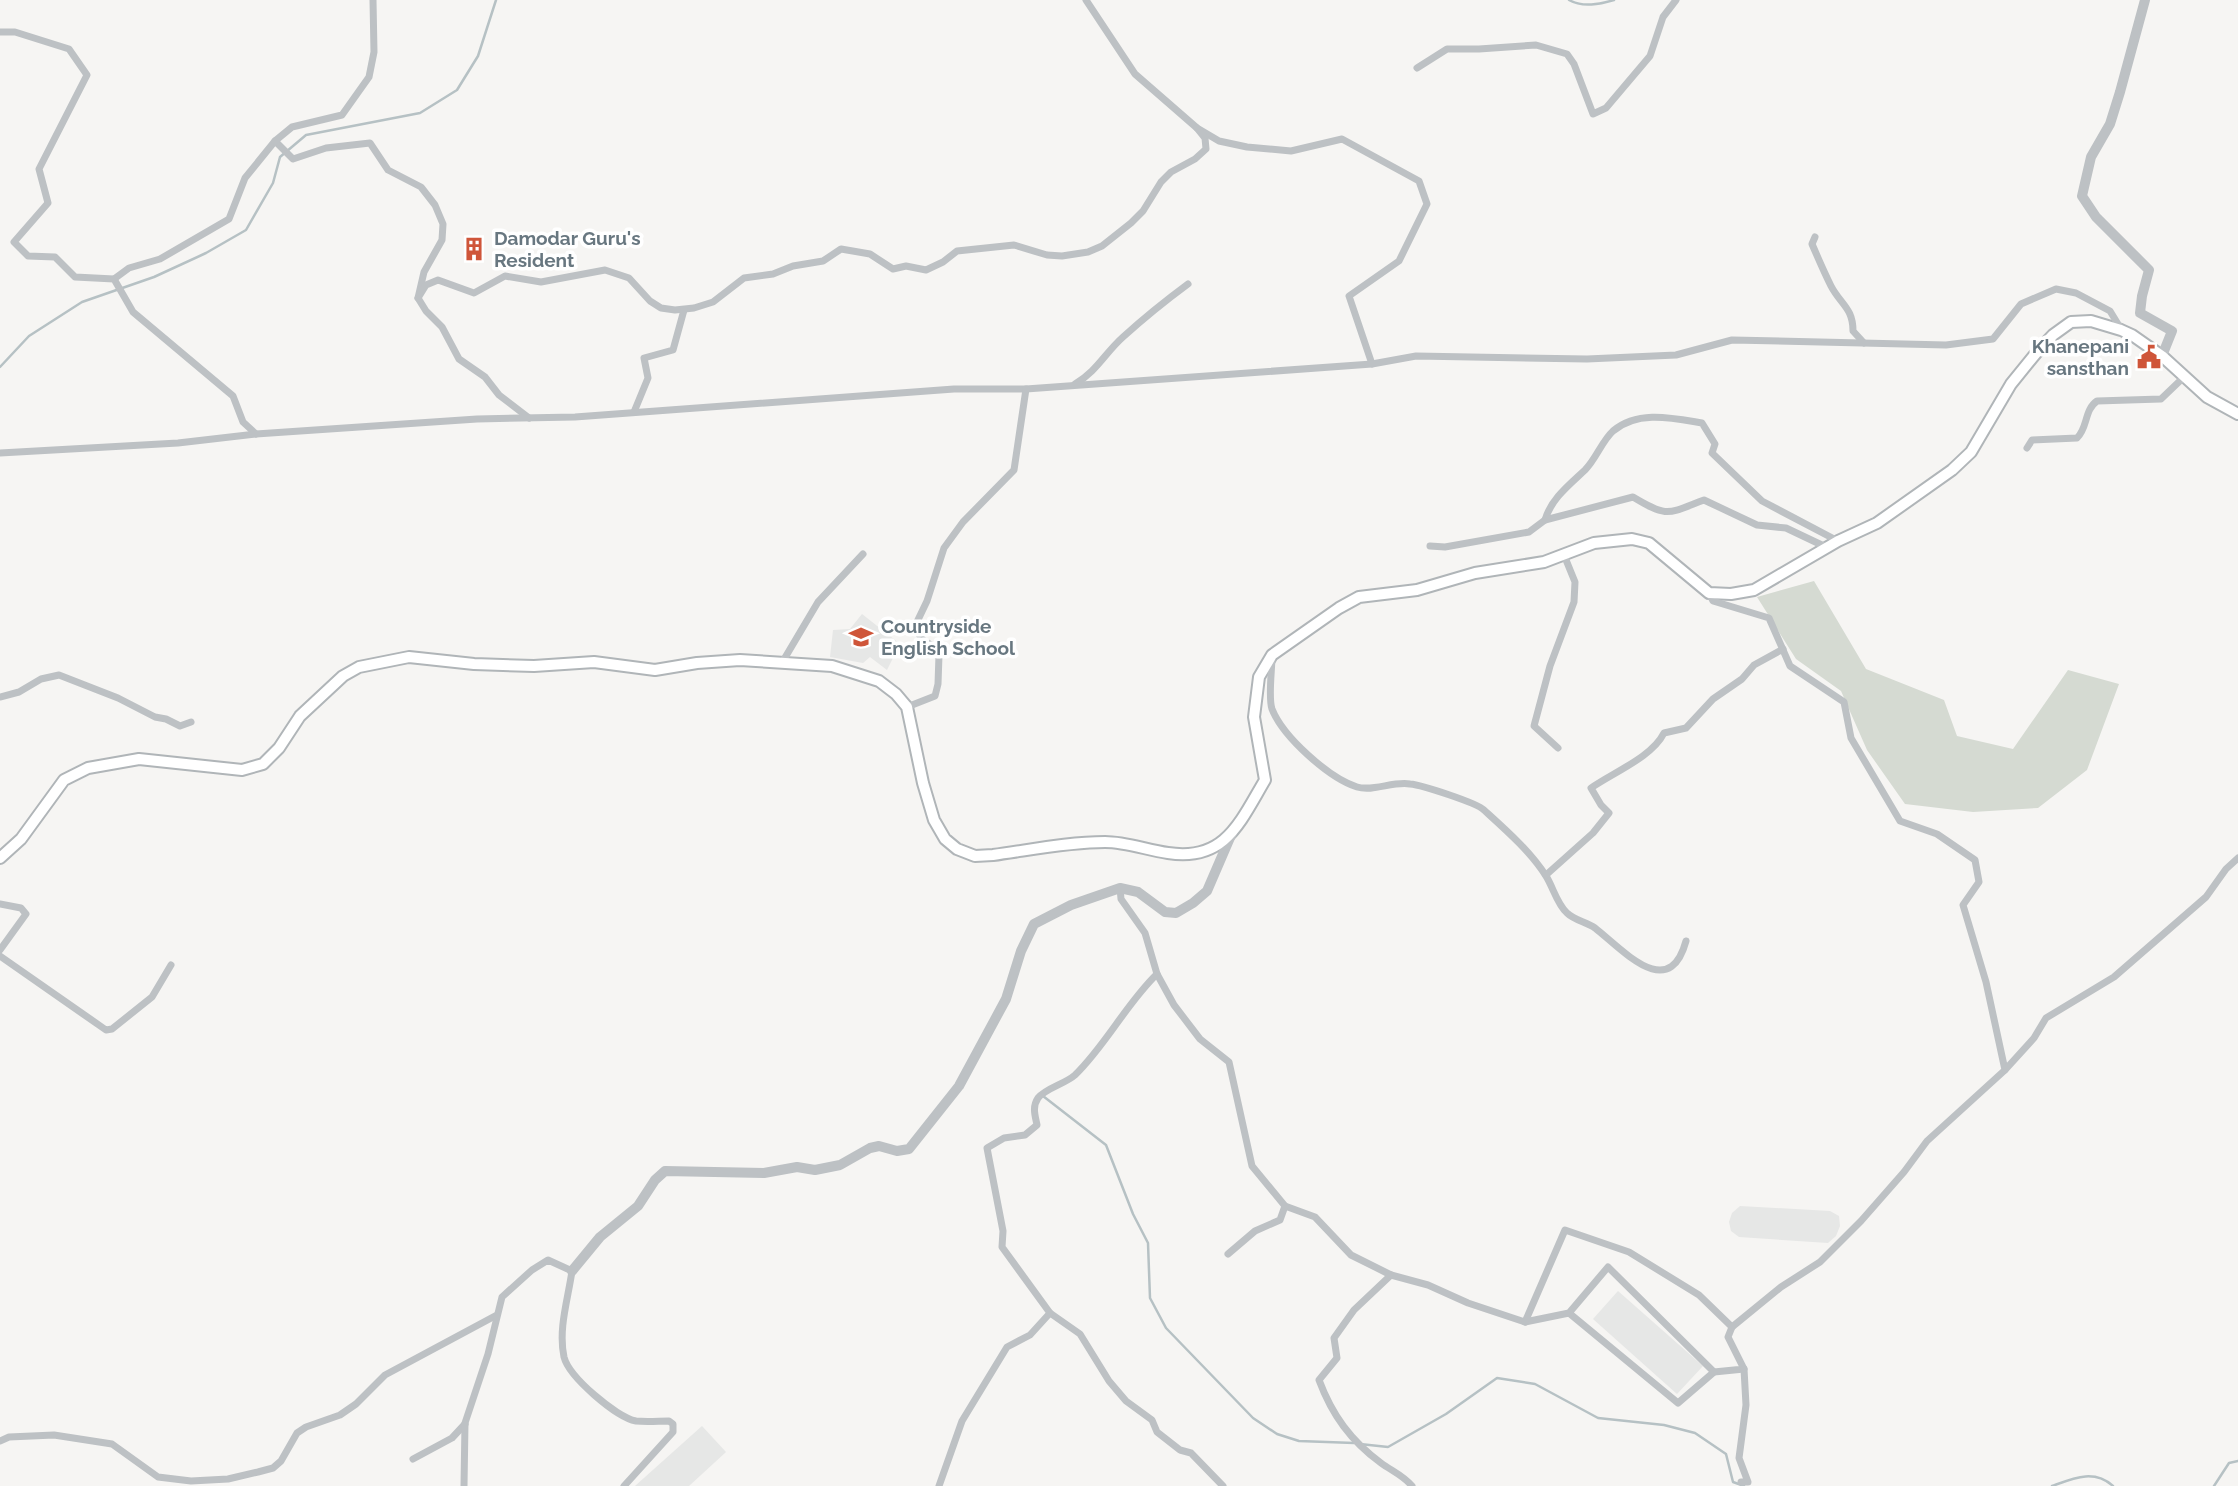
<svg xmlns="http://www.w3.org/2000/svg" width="2238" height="1486" font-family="Raleway,sans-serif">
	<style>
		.built { fill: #e6e7e6 }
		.green { fill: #d5dad2 }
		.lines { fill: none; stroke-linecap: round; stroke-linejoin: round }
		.stream { stroke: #b6c1c4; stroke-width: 2.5 }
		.secondary-casing { stroke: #b0b5b8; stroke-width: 14 }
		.minor { stroke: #bdc1c4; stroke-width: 7 }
		.tertiary { stroke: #bdc1c4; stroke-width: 10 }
		.secondary { stroke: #fff; stroke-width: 10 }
		.labels { text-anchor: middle; stroke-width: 7; stroke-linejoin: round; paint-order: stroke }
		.poi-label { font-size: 19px; font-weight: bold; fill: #687780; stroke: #fff; text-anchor: start }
	</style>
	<rect width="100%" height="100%" fill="#f6f5f3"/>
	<g class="built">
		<path d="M 862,614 L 900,644 L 887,670 L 870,657 L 863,663 L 830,657 L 833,630 L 850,629 Z"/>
		<path d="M 1740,1206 L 1830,1211 L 1839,1216 L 1840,1226 L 1836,1236 L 1828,1243 L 1739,1237 L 1731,1231 L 1729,1222 L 1732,1213 Z"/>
		<path d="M 1618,1291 L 1703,1366 L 1677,1394 L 1593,1319 Z"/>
		<path d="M 702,1426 L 726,1452 L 689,1486 L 635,1486 Z"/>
	</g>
	<path class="green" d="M 1814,581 L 1866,669 L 1944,700 L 1957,736 L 2013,749 L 2068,670 L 2119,684 L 2087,770 L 2038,808 L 1973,812 L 1905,804 L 1867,750 L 1841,691 L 1796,659 L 1757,597 Z"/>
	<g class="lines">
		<g class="stream">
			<path d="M 1569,0 C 1583,8 1600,4 1614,0"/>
			<path d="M 0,367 L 29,336 L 82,302 L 154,277 L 206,253 L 246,230 L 273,183 L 280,157 L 306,135 L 420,113 L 457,90 L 478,56 L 496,0"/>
			<path d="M 1043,1096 L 1106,1145 L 1133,1214 L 1148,1243 L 1150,1298 L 1166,1328 L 1253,1418 L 1277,1434 L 1299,1441 L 1354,1443"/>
			<path d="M 1360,1444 L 1388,1447 L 1446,1414 L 1497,1378 L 1535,1384 L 1598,1418 L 1664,1425 L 1695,1433 L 1726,1454 L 1733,1482 L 1744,1486"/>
			<path d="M 2052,1486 C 2074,1478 2094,1469 2113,1486"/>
			<path d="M 2214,1486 L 2229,1463 L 2238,1461"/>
		</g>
		<g class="secondary-casing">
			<path id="secondary" d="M 0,858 L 21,839 L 64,780 L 88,768 L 139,759 L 242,770 L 263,764 L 279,748 L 300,716 L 343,676 L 359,667 L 409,657 L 474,664 L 534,666 L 594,662 L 655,670 L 697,663 L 740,660 L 832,666 L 879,681 L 896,694 L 907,707 L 923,783 L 934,820 L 945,839 L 957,849 L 975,856 L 993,855 C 1030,850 1068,842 1105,842 C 1126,842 1147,850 1168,853 C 1225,862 1240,822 1265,780 L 1254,717 L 1259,677 L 1272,655 L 1339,608 L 1359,597 L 1417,590 L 1475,573 L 1544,562 L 1594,543 L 1632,539 L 1649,543 L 1709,593 L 1731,594 L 1754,590 L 1838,541 L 1877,523 L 1952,470 L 1971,452 L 2011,384 L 2037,352 L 2053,335 L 2071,322 L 2091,321 L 2121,330 L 2132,335 L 2162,356 L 2207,397 L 2238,414"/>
		</g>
		<g class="minor">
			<path d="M 1086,0 L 1135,74 L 1197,128 L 1219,141 L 1247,147 L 1291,151 L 1342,139 L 1419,181 L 1427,204 L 1399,261 L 1349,296 L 1372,364"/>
			<path d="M 0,32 L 15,32 L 69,49 L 87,75 L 39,169 L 48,203 L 14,242 L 28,256 L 55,257 L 75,277 L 114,279 L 133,312 L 233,396 L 243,422 L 256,434"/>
			<path d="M 1417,68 L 1447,49 L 1479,49 L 1536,45 L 1567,54 L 1574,64 L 1593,114 L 1606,108 L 1650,56 L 1663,17 L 1676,0"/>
			<path d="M 275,141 L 293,159 L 326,148 L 370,143 L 388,170 L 421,187 L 435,205 L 443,224 L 442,240 L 424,272 L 418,298 L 426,311 L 442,327 L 459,359 L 485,377 L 499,395 L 529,418"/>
			<path d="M 1815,237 L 1812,244 C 1818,258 1824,272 1831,286 C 1841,305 1853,308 1853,331 L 1864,343"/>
			<path d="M 114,279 L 129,268 L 160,259 L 229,219 L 245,178 L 275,141 L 292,127 L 342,115 L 369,77 L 374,52 L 373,0"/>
			<path d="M 418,298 L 426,285 L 438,280 L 474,293 L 505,276 L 541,282 L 605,270 L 629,278 L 650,301 L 661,308 L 675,310 L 694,308 L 713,302 L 744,278 L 773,274 L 793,266 L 823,261 L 841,249 L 870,254 L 893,269 L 906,266 L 926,270 L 943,262 L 957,251 L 1014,245 L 1047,255 L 1062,256 L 1088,252 L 1102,246 L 1131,223 L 1143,211 L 1161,182 L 1171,172 L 1195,159 L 1206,149 L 1205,138 L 1197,128"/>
			<path d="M 1075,384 C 1097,371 1105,353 1123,337 C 1144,318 1165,301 1188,284"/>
			<path d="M 634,412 L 648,378 L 644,358 L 673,350 L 684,310"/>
			<path d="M 2027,448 L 2032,440 L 2077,438 C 2088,428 2084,410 2097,401 L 2161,399 L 2184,377"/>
			<path d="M 0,453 L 178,443 L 256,434 L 477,419 L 575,417 L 954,389 L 1026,389 L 1372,364 L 1416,356 L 1587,359 L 1676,355 L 1732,340 L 1946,345 L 1993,339 L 2021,304 L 2056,289 L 2076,293 L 2110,311 L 2121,329"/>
			<path d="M 1545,520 C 1551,499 1569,485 1585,470 C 1596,459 1602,441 1613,431 C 1638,410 1672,418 1702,423 L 1715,444 L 1712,453 L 1762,501 L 1838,541"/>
			<path d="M 1430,546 L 1445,547 L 1529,532 L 1545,520 L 1633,497 C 1668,518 1667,514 1704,500 L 1757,525 L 1786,528 L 1826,547"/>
			<path d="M 1709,593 L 1713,601 L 1769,618 L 1790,666 L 1844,702 L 1851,738 L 1900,821 L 1937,834 L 1975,860 L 1979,882 L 1963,905 L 1986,982 L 2005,1070 L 1927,1141 L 1904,1172 L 1861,1221 L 1820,1262 L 1781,1287 L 1732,1327 L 1728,1337 L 1744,1369 L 1714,1372"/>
			<path d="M 1272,656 C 1272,670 1268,698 1272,709 C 1283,737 1329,778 1357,787 C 1373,792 1393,781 1410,784 C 1422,785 1477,803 1484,810 C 1506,830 1530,851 1546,876 C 1553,887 1557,904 1567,913 C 1574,920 1586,922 1595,928 C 1623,950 1669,1003 1686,941"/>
			<path d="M 783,661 L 818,602 L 863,554"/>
			<path d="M 0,697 L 19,692 L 41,679 L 59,675 L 118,698 L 155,717 L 166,719 L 180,726 L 191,722"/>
			<path d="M 907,707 L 935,696 L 938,684 L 939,655 L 931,645 L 923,640 L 917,632 L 916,624 L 927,601 L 944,548 L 963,522 L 1014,470 L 1026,389"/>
			<path d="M 1558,748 L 1534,726 L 1550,666 L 1574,602 L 1575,582 L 1564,555"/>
			<path d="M 1546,875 L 1593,833 L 1609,813 L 1601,805 L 1591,788 C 1614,772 1652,757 1664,733 L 1686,728 L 1713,699 L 1742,679 L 1754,665 L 1783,649"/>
			<path d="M 1120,888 L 1121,899 L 1145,933 L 1157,974 L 1174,1005 L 1200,1039 L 1229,1062 L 1252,1166 L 1285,1206 L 1315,1217 L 1351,1255 L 1391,1275 L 1428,1285 L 1468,1303 L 1525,1322 L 1569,1313 L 1608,1267 L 1714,1372 L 1678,1403 L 1569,1313"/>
			<path d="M 0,904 L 21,908 L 26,914 L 0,950"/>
			<path d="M 0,956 L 106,1030 L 112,1029 L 152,997 L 171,965"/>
			<path d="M 2005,1070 L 2034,1038 L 2046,1018 L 2114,977 L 2206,897 L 2226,869 L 2238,858"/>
			<path d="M 1228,1254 L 1255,1231 L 1280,1220 L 1285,1206"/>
			<path d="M 1391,1275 L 1354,1310 L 1334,1338 L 1337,1358 L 1319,1380 C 1332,1415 1351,1441 1381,1463 C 1392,1471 1404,1476 1412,1486"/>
			<path d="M 1050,1313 L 1080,1334 L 1109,1381 L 1126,1401 L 1152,1420 L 1157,1432 L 1180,1450 L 1191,1453 L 1223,1486"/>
			<path d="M 1525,1322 L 1565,1230 L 1629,1252 L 1699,1295 L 1732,1327"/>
			<path d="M 0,1441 L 9,1437 L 54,1435 L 112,1444 L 158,1477 L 191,1481 L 228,1479 L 258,1472 L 273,1468 L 281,1461 L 297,1433 L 306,1427 L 340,1415 L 356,1404 L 385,1375 L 495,1316"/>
			<path d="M 413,1459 L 452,1438 L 465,1424"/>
			<path d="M 1741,1482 L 1748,1482 L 1739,1458 L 1746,1405 L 1744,1369"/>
			<path d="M 464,1486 L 465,1423 L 488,1354 L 502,1297 L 532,1270 L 548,1260 L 572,1271 C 568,1299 558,1329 564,1357 C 569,1377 616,1417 636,1421 C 647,1422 659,1421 669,1421 L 673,1424 L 673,1432 L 624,1486"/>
			<path d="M 939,1486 L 962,1421 L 1007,1347 L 1030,1335 L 1050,1313 L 1002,1247 L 1003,1231 L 987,1148 L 1004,1138 L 1025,1135 L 1037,1125 C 1035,1115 1032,1107 1038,1098 C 1046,1088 1065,1084 1075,1075 C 1106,1045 1126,1004 1157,974"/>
		</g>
		<g class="tertiary">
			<path d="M 2145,0 L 2120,92 L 2110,124 L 2091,157 L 2082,196 L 2096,217 L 2149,270 L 2142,296 L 2140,313 L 2172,331 L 2162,356"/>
			<path d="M 572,1271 L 600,1237 L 638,1206 L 655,1180 L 665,1171 L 764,1173 L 797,1167 L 815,1170 L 840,1165 L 870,1148 L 879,1146 L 897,1151 L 909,1149 L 959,1086 L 1006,999 L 1021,951 L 1034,924 L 1071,905 L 1120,888 L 1138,892 L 1165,912 L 1176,913 L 1193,903 L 1207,891 L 1232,833"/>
		</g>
		<use href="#secondary" class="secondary"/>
	</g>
	<defs>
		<g id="building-bare" transform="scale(1.89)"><path d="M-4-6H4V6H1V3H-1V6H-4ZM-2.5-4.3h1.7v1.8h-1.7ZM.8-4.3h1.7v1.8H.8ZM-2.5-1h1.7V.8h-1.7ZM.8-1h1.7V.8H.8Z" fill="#cf5539" stroke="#fff" stroke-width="2.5" paint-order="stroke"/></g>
		<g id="civic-bare" transform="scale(1.89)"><path d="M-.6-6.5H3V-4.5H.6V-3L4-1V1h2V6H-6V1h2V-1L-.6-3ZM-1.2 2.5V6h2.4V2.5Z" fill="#cf5539" stroke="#fff" stroke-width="2.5" paint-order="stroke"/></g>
		<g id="school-bare" transform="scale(1.89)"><path d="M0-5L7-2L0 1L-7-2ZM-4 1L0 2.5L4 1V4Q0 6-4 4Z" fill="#cf5539" stroke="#fff" stroke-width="2.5" paint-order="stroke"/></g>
	</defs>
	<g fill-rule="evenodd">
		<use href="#building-bare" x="474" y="249"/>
		<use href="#civic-bare" x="2149" y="357"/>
		<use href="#school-bare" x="861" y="637"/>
	</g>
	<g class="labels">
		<g class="poi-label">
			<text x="494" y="245">Damodar Guru's<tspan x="494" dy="22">Resident</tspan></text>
			<text x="2129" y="353" text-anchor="end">Khanepani<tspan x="2129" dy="22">sansthan</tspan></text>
			<text x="881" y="633">Countryside<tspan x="881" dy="22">English School</tspan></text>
		</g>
	</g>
</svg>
